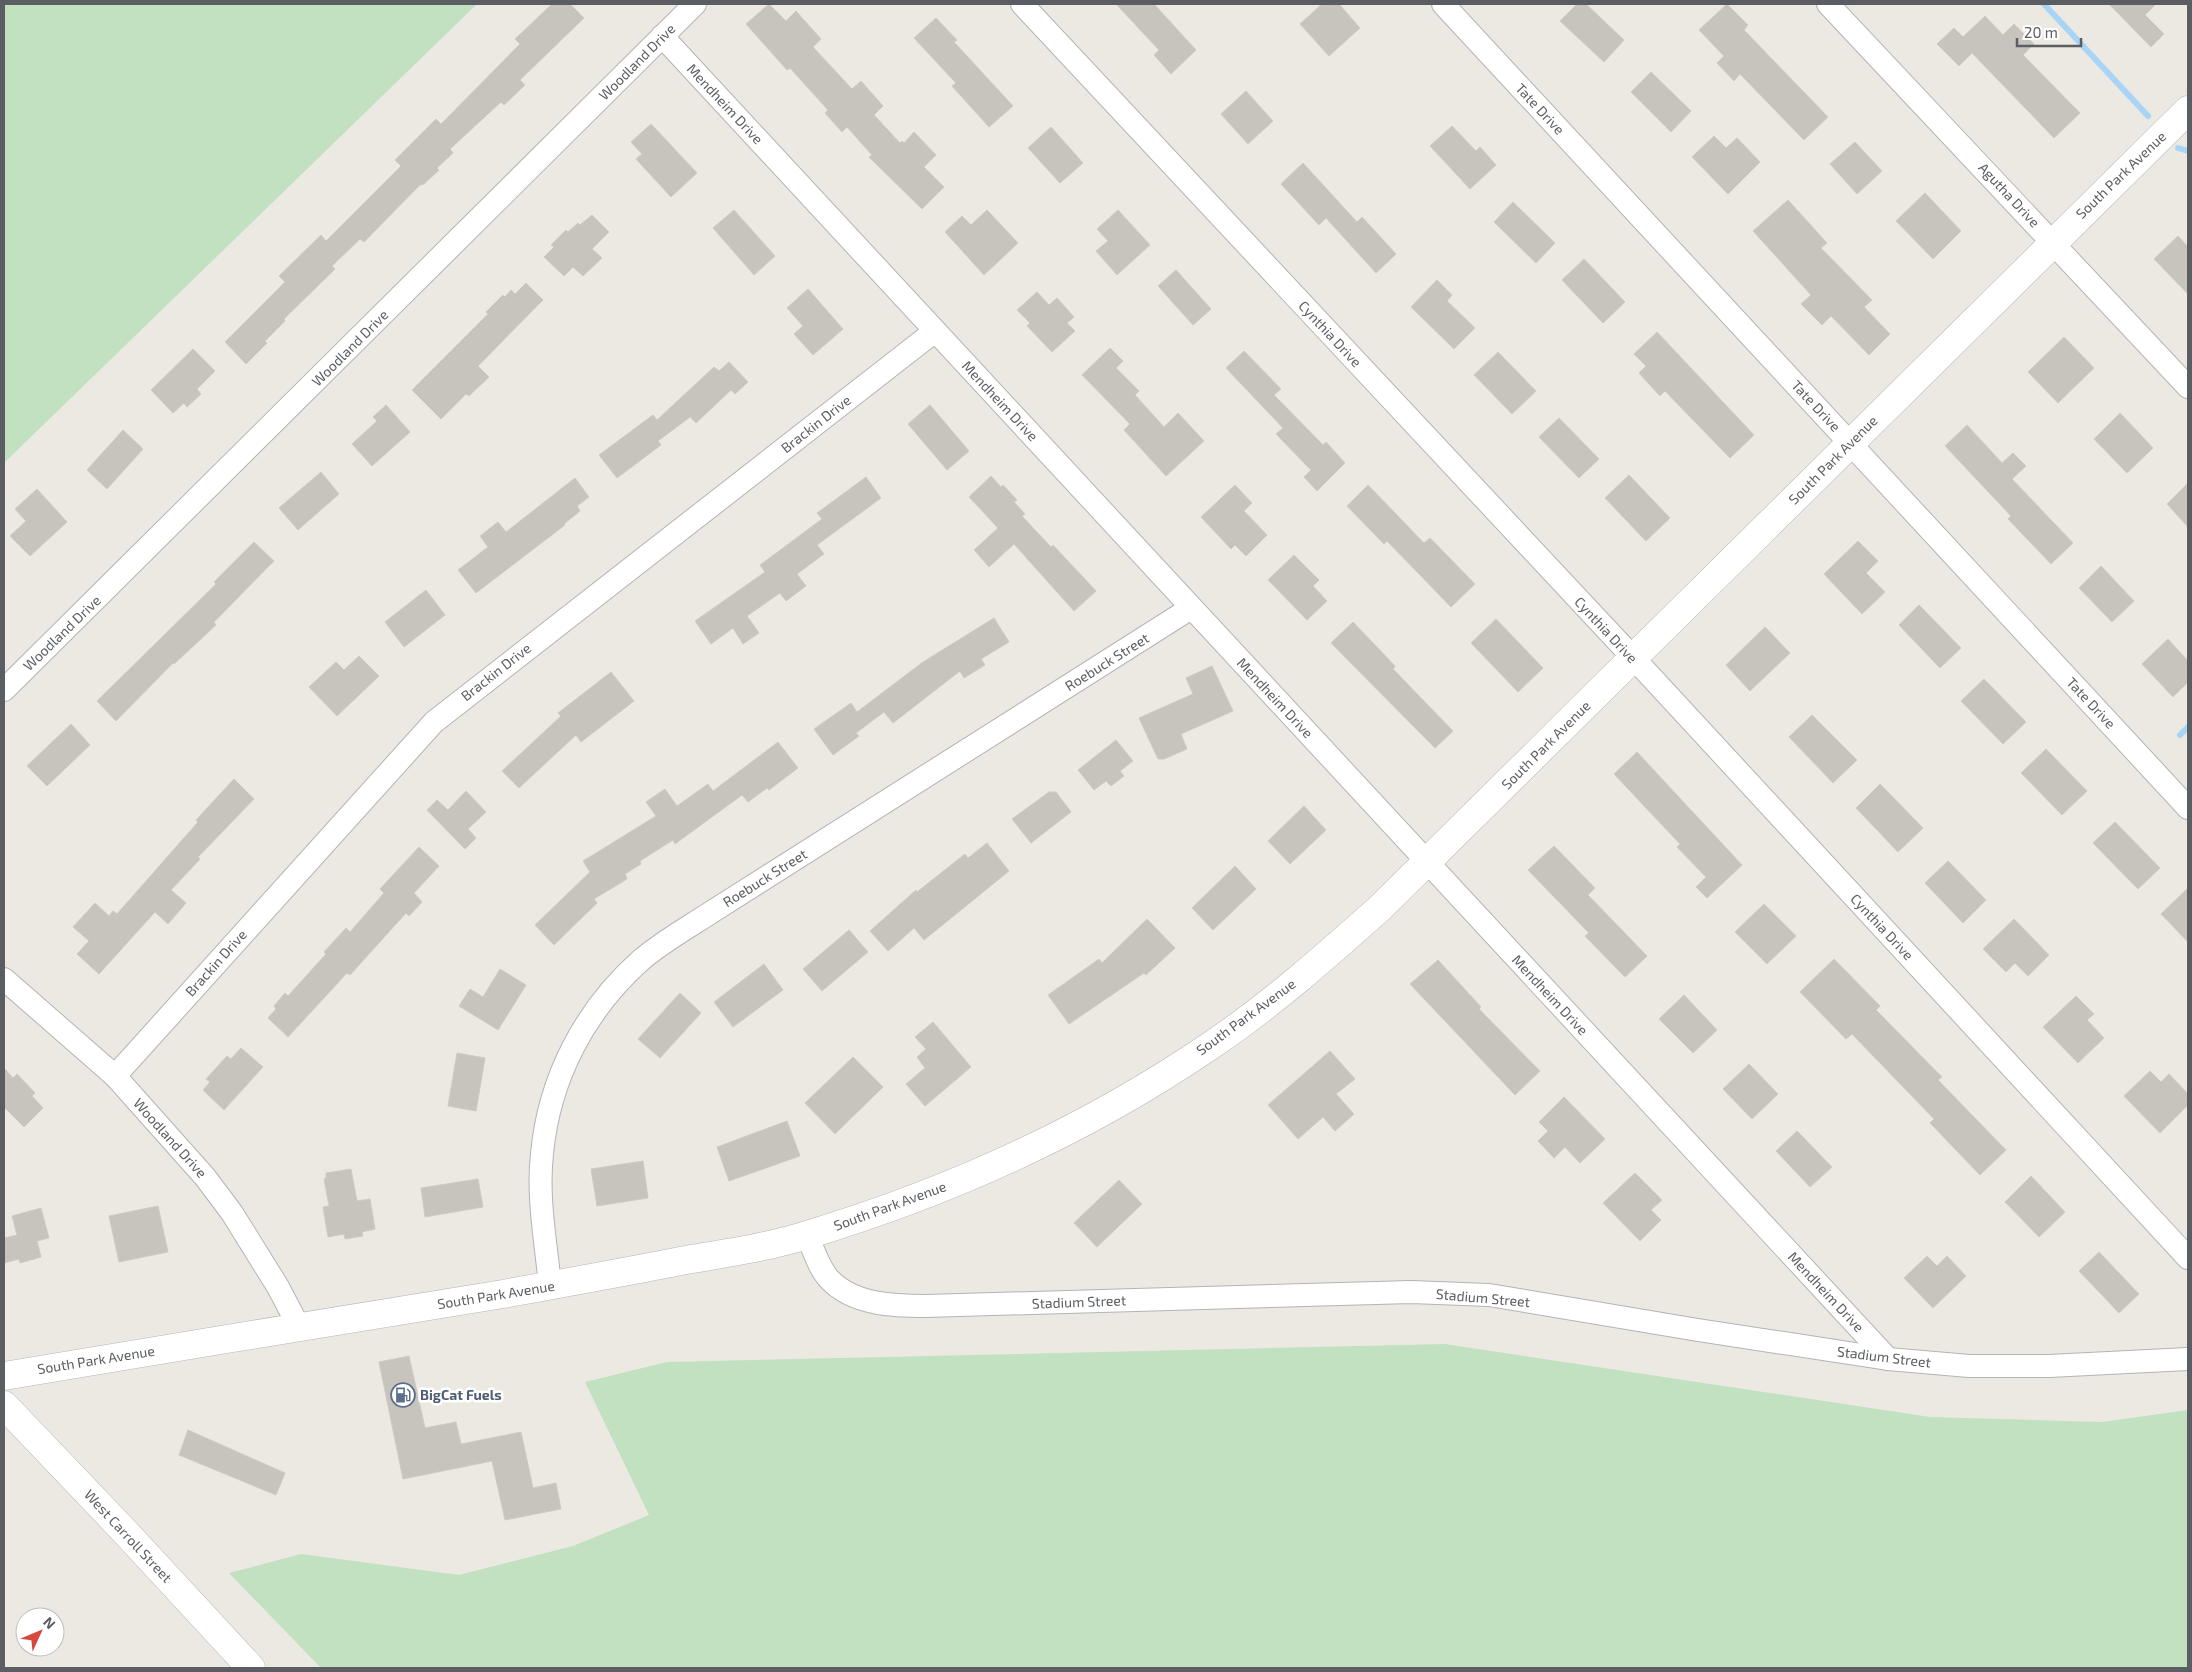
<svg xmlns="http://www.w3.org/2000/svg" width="2192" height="1672" font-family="'Exo 2',sans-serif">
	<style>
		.green { fill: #c1e1c1 }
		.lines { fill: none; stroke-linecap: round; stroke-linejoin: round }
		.stream { stroke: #a8d4f6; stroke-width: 6 }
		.building { fill: #c7c4be; stroke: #d0cbc1 }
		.street-casing { stroke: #b2b4b8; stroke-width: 24 }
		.secondary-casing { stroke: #b4b6bb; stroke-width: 29 }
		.street { stroke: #fff; stroke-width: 22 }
		.secondary { stroke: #fff; stroke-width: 28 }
		.labels { text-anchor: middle; stroke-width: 5; stroke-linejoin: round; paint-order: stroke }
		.street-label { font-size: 14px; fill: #5a5d61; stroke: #fff }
		.service-label { font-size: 14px; font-weight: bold; fill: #4e5e75; stroke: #fff; text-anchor: start }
	</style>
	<rect width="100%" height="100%" fill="#ece9e2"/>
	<g class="green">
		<path d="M 4,4 L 477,4 L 4,463 Z"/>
		<path d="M 1445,1344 L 1930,1417 L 2102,1422 L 2188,1410 L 2188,1668 L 321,1668 L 229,1573 L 301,1554 L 459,1575 L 573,1546 L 649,1515 L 585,1382 L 667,1362 Z"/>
	</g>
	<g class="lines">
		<g class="stream">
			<path d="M 2044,4 L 2148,116"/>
			<path d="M 2178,148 L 2188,151"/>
			<path d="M 2180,735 L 2188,727"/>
		</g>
	</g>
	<g class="building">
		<path d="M 552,4 L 570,4 L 584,18 L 520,80 L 525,85 L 504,105 L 501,102 L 450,149 L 453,153 L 437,168 L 439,170 L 424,184 L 420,185 L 364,242 L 360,239 L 332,266 L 335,269 L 284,319 L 285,321 L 265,341 L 267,343 L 246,364 L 225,342 L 285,282 L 279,276 L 321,235 L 326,241 L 401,166 L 395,160 L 436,119 L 441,124 L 520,44 L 515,39 Z"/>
		<path d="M 769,4 L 786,21 L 796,11 L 821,39 L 813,47 L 852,89 L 861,81 L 883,106 L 874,115 L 900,143 L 902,141 L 904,143 L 914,132 L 936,155 L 924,167 L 944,187 L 922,209 L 869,157 L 872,155 L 847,127 L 842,132 L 825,113 L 828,110 L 790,68 L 787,70 L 746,24 Z"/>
		<path d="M 1116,4 L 1154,4 L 1196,50 L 1171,74 L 1154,55 L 1159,50 Z"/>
		<path d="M 1322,4 L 1339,4 L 1360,28 L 1329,56 L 1300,24 Z"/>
		<path d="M 1577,4 L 1586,4 L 1624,40 L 1604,62 L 1560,21 Z"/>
		<path d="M 1727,4 L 1748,25 L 1744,30 L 1828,117 L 1804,140 L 1740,74 L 1734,81 L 1717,63 L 1724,56 L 1699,30 Z"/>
		<path d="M 2109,4 L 2156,4 L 2145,15 L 2164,34 L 2151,47 Z"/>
		<path d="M 1985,16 L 2003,35 L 2014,24 L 2034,44 L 2023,55 L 2080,113 L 2054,138 L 1972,53 L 1959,66 L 1937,44 L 1954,28 L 1963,37 Z"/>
		<path d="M 936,18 L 957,40 L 954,42 L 1013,106 L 989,127 L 952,86 L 956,83 L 914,38 Z"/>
		<path d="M 1651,72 L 1691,111 L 1671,132 L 1631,92 Z"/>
		<path d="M 1246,91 L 1273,121 L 1248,144 L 1221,114 Z"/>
		<path d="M 651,124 L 697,173 L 671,197 L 636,159 L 642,154 L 631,142 Z"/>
		<path d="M 1452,126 L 1476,151 L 1480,147 L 1496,165 L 1470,189 L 1430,146 Z"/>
		<path d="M 1051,127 L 1083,163 L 1060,183 L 1028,148 Z"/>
		<path d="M 1714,136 L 1726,148 L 1737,138 L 1760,162 L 1728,194 L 1692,157 Z"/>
		<path d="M 1855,142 L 1882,171 L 1857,194 L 1830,164 Z"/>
		<path d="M 1303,163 L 1357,222 L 1362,217 L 1396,254 L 1376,273 L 1326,218 L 1319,225 L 1281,184 Z"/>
		<path d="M 1925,193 L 1961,231 L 1933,259 L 1896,221 Z"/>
		<path d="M 1788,200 L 1827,243 L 1821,248 L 1872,300 L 1864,307 L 1890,334 L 1869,355 L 1831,316 L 1822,325 L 1801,304 L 1811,295 L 1753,231 Z"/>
		<path d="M 1513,202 L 1555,243 L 1536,263 L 1494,222 Z"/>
		<path d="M 734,210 L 775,256 L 754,275 L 713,228 Z"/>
		<path d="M 987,210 L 1018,243 L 984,275 L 945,232 L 962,216 L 971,225 Z"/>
		<path d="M 1118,210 L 1150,245 L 1117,275 L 1096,251 L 1108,241 L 1097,229 Z"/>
		<path d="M 592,215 L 609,232 L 592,249 L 602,258 L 583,276 L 573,267 L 564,276 L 544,257 L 554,247 L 551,245 L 566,230 L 568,232 L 578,223 L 580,225 Z"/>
		<path d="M 2178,236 L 2188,247 L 2188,294 L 2154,259 Z"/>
		<path d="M 1584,259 L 1625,302 L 1603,323 L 1562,280 Z"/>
		<path d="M 1176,270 L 1211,309 L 1193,325 L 1158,286 Z"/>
		<path d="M 1437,280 L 1452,295 L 1447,301 L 1475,328 L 1454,349 L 1411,307 Z"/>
		<path d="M 526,283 L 543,300 L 478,366 L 489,377 L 469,396 L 466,394 L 441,419 L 412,390 L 488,314 L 486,312 L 503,295 L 505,297 L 511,290 L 515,294 Z"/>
		<path d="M 808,289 L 843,329 L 813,355 L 794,334 L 803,326 L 787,308 Z"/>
		<path d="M 1037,292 L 1049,305 L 1057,298 L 1074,317 L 1067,323 L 1075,331 L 1052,352 L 1027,326 L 1030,323 L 1017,310 Z"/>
		<path d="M 1657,332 L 1754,435 L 1730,458 L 1665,391 L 1660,396 L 1639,373 L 1646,366 L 1634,354 Z"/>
		<path d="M 2064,337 L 2094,368 L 2058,403 L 2028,372 Z"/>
		<path d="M 1110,348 L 1123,361 L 1116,368 L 1139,391 L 1135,395 L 1164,427 L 1178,413 L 1204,441 L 1166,476 L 1124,430 L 1130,424 L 1082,375 Z"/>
		<path d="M 193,349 L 215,371 L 197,389 L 201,394 L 187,407 L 184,403 L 173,413 L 151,390 Z"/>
		<path d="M 1244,351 L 1281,389 L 1274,395 L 1323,445 L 1326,442 L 1345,463 L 1317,491 L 1304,477 L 1311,470 L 1276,434 L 1283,428 L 1226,368 Z"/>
		<path d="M 1498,352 L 1536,391 L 1512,414 L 1474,375 Z"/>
		<path d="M 729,362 L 748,382 L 735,394 L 731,390 L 696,423 L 690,417 L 658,441 L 661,445 L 617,478 L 599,455 L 653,415 L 657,420 L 714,367 L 719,371 Z"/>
		<path d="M 386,405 L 410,432 L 372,466 L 352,444 L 377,421 L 373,417 Z"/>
		<path d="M 930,405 L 969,451 L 947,470 L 908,424 Z"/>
		<path d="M 2120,413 L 2153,448 L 2127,473 L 2094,439 Z"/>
		<path d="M 1559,418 L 1599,459 L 1579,478 L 1539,437 Z"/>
		<path d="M 1967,425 L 2002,463 L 2013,453 L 2026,466 L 2012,479 L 2073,543 L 2051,564 L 2008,519 L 2011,516 L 1945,446 Z"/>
		<path d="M 123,430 L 143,449 L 107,489 L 87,470 Z"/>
		<path d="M 321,472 L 339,494 L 298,530 L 279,508 Z"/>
		<path d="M 1629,475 L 1670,518 L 1646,541 L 1605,498 Z"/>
		<path d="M 991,476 L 1001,487 L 1003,485 L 1017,500 L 1014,502 L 1025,514 L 1022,516 L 1051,547 L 1053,545 L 1096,591 L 1074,611 L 1014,544 L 989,567 L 974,550 L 998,528 L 969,497 Z"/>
		<path d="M 866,477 L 881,498 L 817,545 L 824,554 L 797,574 L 806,586 L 786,601 L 780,593 L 747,616 L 759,633 L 743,644 L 733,628 L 711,644 L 695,621 L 765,572 L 760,565 L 822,519 L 817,513 Z"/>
		<path d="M 575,478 L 589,497 L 577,506 L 580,511 L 564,524 L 565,525 L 476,593 L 458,570 L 488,547 L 480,536 L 498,522 L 506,532 Z"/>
		<path d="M 2188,483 L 2188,527 L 2167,504 Z"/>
		<path d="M 1235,485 L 1252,503 L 1244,511 L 1267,535 L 1246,556 L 1235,545 L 1231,549 L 1201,517 Z"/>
		<path d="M 1368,485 L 1424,543 L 1430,538 L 1475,584 L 1451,607 L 1387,541 L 1384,544 L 1347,506 Z"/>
		<path d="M 37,489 L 67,522 L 30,556 L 10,536 L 26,521 L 15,509 Z"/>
		<path d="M 1858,541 L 1878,561 L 1866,573 L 1885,592 L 1862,614 L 1824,574 Z"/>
		<path d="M 254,542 L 274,561 L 214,622 L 216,625 L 174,664 L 173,663 L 116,721 L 97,701 L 216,584 L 214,582 Z"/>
		<path d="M 1294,555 L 1319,580 L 1313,586 L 1327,601 L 1307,620 L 1268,580 Z"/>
		<path d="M 2101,566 L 2134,601 L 2112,622 L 2079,588 Z"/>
		<path d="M 426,590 L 445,615 L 404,647 L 385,622 Z"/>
		<path d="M 1919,605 L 1961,648 L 1940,668 L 1899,625 Z"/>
		<path d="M 994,618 L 1009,642 L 981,659 L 985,665 L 964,678 L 960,671 L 893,723 L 884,712 L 856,733 L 859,736 L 833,755 L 814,729 L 851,703 L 857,712 L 923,662 Z"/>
		<path d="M 1496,619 L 1543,668 L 1518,692 L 1471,643 Z"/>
		<path d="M 1353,622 L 1395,666 L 1393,669 L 1453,731 L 1435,748 L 1331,643 Z"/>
		<path d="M 1765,627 L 1790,653 L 1750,691 L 1726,665 Z"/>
		<path d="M 2168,639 L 2188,661 L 2188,682 L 2173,697 L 2142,664 Z"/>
		<path d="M 359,656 L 379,676 L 337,716 L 309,687 L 336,662 L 344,670 Z"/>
		<path d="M 1212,666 L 1233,711 L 1181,734 L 1187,749 L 1164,759 L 1158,759 L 1139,718 L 1193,694 L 1186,678 Z"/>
		<path d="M 611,672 L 634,701 L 581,742 L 576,735 L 519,788 L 502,771 L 561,716 L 558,713 Z"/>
		<path d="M 1984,679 L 2026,722 L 2003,744 L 1961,701 Z"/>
		<path d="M 1812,715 L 1857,760 L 1833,783 L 1789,737 Z"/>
		<path d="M 71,724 L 90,745 L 47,786 L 27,766 Z"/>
		<path d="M 1116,740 L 1133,761 L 1120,771 L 1124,776 L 1111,786 L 1106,781 L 1094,790 L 1078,770 Z"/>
		<path d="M 778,742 L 798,768 L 769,790 L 767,788 L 748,802 L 742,795 L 675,844 L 673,840 L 640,861 L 641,864 L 625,874 L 627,879 L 594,899 L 597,903 L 554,945 L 535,925 L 590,872 L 583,861 L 656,816 L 646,802 L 665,789 L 677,806 L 708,784 L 713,791 Z"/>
		<path d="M 2046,749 L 2087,791 L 2062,815 L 2021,773 Z"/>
		<path d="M 1637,752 L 1742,865 L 1707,898 L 1696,887 L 1706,877 L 1677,847 L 1680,844 L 1614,774 Z"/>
		<path d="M 234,779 L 254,799 L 198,857 L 200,859 L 171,890 L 186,903 L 168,924 L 155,912 L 99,974 L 77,954 L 89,941 L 73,927 L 95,903 L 109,916 L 113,911 L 117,914 L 198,822 L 196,820 Z"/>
		<path d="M 1880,784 L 1923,828 L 1898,852 L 1856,808 Z"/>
		<path d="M 466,791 L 486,812 L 468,829 L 476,838 L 465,849 L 427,810 L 437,800 L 448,810 Z"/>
		<path d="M 1049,792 L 1056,792 L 1071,812 L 1031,843 L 1012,819 Z"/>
		<path d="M 1304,806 L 1326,830 L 1290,864 L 1268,841 Z"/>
		<path d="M 2115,822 L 2160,868 L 2138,889 L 2093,843 Z"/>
		<path d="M 987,843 L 1009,871 L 924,940 L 914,928 L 888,951 L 870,931 L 916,890 L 917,892 L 965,854 L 968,858 Z"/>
		<path d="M 1554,846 L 1595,888 L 1588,895 L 1647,956 L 1625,977 L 1585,936 L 1589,933 L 1528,870 Z"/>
		<path d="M 419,847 L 439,866 L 414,893 L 422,902 L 409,916 L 406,913 L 350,975 L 347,973 L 288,1037 L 268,1018 L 276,1009 L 274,1006 L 285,993 L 288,996 L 326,954 L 324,952 L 346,928 L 350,932 L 384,893 L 380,889 Z"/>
		<path d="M 1948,861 L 1986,900 L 1963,923 L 1925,883 Z"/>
		<path d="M 1235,866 L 1256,889 L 1213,930 L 1192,908 Z"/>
		<path d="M 2188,888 L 2188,942 L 2161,914 Z"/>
		<path d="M 1764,904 L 1796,936 L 1767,964 L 1735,932 Z"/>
		<path d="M 1147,919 L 1175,948 L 1146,975 L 1144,973 L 1069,1024 L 1048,995 L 1099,959 L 1102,963 Z"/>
		<path d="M 2014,919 L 2049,955 L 2028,976 L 2015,963 L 2006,972 L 1983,949 Z"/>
		<path d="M 849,930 L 868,952 L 822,991 L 803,969 Z"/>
		<path d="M 1834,959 L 1880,1006 L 1876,1010 L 1942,1077 L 1938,1080 L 2006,1150 L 1980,1175 L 1930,1123 L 1934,1119 L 1852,1034 L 1846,1039 L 1800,992 Z"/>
		<path d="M 1438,960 L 1481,1007 L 1479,1009 L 1540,1071 L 1515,1095 L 1410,984 Z"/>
		<path d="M 764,964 L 783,990 L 733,1027 L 714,1002 Z"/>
		<path d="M 500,969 L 526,985 L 498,1030 L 459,1006 L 470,989 L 483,997 Z"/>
		<path d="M 680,993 L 701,1013 L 660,1058 L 638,1039 Z"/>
		<path d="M 1684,995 L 1717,1030 L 1693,1053 L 1659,1019 Z"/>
		<path d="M 2076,996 L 2094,1014 L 2087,1020 L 2104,1038 L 2078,1063 L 2043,1027 Z"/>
		<path d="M 933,1022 L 971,1067 L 925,1106 L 906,1084 L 925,1068 L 917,1057 L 926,1049 L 915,1037 Z"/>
		<path d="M 241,1048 L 263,1067 L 224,1110 L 203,1090 L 210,1082 L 206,1079 L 227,1056 L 231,1059 Z"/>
		<path d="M 1330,1051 L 1355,1079 L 1336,1094 L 1354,1114 L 1335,1131 L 1323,1117 L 1298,1139 L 1268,1105 Z"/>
		<path d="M 457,1053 L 485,1058 L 476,1111 L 448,1106 Z"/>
		<path d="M 853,1057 L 883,1087 L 835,1134 L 805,1103 Z"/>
		<path d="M 1749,1064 L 1778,1094 L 1752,1119 L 1723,1089 Z"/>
		<path d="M 4,1068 L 13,1078 L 17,1074 L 35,1093 L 32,1096 L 43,1108 L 24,1127 L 4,1107 Z"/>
		<path d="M 2150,1071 L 2161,1082 L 2169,1074 L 2188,1094 L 2188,1105 L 2160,1133 L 2124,1096 Z"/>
		<path d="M 1564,1097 L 1605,1139 L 1580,1163 L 1565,1147 L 1554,1158 L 1538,1141 L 1548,1131 L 1539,1122 Z"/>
		<path d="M 787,1121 L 800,1156 L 729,1181 L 717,1147 Z"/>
		<path d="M 1797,1131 L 1832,1167 L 1810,1187 L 1776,1151 Z"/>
		<path d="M 643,1161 L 648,1198 L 597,1206 L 591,1169 Z"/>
		<path d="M 351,1169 L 357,1201 L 370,1199 L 375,1229 L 362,1232 L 363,1236 L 345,1239 L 344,1234 L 328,1237 L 323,1207 L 329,1206 L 324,1179 L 326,1178 L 326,1173 Z"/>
		<path d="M 1635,1173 L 1662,1200 L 1651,1210 L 1661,1220 L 1640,1241 L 1603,1203 Z"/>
		<path d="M 2031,1176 L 2065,1212 L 2039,1237 L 2005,1202 Z"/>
		<path d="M 478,1179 L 483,1207 L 425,1217 L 421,1188 Z"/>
		<path d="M 1119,1180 L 1142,1204 L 1097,1247 L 1074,1223 Z"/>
		<path d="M 158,1206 L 168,1252 L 119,1262 L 109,1216 Z"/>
		<path d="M 41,1208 L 49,1238 L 37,1241 L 41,1257 L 20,1263 L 19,1259 L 4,1263 L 4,1238 L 17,1235 L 12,1216 Z"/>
		<path d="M 2099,1252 L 2139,1294 L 2119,1313 L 2079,1271 Z"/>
		<path d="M 1927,1256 L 1937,1266 L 1947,1256 L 1966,1276 L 1933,1308 L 1904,1278 Z"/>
		<path d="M 409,1356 L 425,1428 L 456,1422 L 461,1444 L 521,1432 L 533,1488 L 556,1483 L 561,1509 L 505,1520 L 492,1461 L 403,1479 L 379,1362 Z"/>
		<path d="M 188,1430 L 285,1473 L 276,1495 L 179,1455 Z"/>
	</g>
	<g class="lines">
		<g class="street-casing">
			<g id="street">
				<path d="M 1022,4 L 1653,679 L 2188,1258"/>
				<path d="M 1443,4 L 2188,808"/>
				<path d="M 1828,4 L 2188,387"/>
				<path d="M 662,36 L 1888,1359"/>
				<path d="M 4,690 L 695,4"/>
				<path d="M 4,979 L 115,1076 L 205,1177 L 232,1213 L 278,1287 L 299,1327"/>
				<path d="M 115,1076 L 434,722 L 935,331"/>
				<path d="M 807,1236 C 814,1250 819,1269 830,1280 C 854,1305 895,1306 926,1306 L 1411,1292 L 1489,1295 L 1698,1330 L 1888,1359 L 1969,1366 L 2049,1366 L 2188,1359"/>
				<path d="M 550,1286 C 546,1242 537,1198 542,1154 C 549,1078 585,1010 641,960 C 662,942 687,928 710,913 L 1191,608"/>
			</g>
		</g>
		<g class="secondary-casing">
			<g id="secondary">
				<path d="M 4,1376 C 170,1348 337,1321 503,1294 C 564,1283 625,1272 686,1260 C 727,1253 770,1247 810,1234 C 952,1191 1090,1128 1213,1044 C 1272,1004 1326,956 1380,908 L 2188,110"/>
				<path d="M 4,1405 L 128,1535 L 251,1668"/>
			</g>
		</g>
		<use href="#street" class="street"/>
		<use href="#secondary" class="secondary"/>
	</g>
	<defs>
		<g id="fuel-ring" transform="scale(1.25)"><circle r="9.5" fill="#fff" stroke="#5c6f8a" stroke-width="1.5"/><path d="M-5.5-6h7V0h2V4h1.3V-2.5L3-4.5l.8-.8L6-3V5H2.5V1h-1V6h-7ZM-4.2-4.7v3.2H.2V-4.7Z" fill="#5c6f8a"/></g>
	</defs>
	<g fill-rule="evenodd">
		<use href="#fuel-ring" x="403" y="1395"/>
	</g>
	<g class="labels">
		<g class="street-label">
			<text transform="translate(637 62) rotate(-45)" y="5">Woodland Drive</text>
			<text transform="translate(725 104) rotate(47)" y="5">Mendheim Drive</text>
			<text transform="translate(1540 109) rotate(47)" y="5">Tate Drive</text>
			<text transform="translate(2121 175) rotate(-44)" y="5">South Park Avenue</text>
			<text transform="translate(2009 195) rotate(47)" y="5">Agutha Drive</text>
			<text transform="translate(1330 334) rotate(47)" y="5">Cynthia Drive</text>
			<text transform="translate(350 348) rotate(-45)" y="5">Woodland Drive</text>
			<text transform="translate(1000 401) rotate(47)" y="5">Mendheim Drive</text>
			<text transform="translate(1816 406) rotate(47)" y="5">Tate Drive</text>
			<text transform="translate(816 424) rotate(-38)" y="5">Brackin Drive</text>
			<text transform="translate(1833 460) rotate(-45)" y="5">South Park Avenue</text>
			<text transform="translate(1606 630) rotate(47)" y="5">Cynthia Drive</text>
			<text transform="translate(62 633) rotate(-44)" y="5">Woodland Drive</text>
			<text transform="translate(1107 662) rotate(-32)" y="5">Roebuck Street</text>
			<text transform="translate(496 672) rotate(-38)" y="5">Brackin Drive</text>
			<text transform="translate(1275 698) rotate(47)" y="5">Mendheim Drive</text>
			<text transform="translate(2091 703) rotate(47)" y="5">Tate Drive</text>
			<text transform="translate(1546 745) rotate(-45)" y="5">South Park Avenue</text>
			<text transform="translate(765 878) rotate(-32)" y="5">Roebuck Street</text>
			<text transform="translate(1882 927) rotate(47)" y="5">Cynthia Drive</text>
			<text transform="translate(216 963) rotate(-48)" y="5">Brackin Drive</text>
			<text transform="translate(1550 995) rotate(47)" y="5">Mendheim Drive</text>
			<text transform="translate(1246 1017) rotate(-36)" y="5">South Park Avenue</text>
			<text transform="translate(170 1138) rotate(48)" y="5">Woodland Drive</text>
			<text transform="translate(890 1206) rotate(-20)" y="5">South Park Avenue</text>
			<text transform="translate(1826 1292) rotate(47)" y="5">Mendheim Drive</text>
			<text transform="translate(496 1295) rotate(-9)" y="5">South Park Avenue</text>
			<text transform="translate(1483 1298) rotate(5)" y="5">Stadium Street</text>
			<text transform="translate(1079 1302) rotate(-2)" y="5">Stadium Street</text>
			<text transform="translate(1884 1357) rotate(7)" y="5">Stadium Street</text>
			<text transform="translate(96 1360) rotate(-9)" y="5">South Park Avenue</text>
			<text transform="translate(128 1536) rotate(47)" y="5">West Carroll Street</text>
		</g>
		<g class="service-label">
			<text x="420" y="1400">BigCat Fuels</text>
		</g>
	</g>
	<rect width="2192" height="1672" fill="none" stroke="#5a5d61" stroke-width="10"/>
	<g transform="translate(40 1632) rotate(46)"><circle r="24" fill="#ffffff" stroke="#bdbec0"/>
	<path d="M0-4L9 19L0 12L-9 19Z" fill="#d7473c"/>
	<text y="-8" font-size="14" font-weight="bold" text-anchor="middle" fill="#5a5d61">N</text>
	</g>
	<path d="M2017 38v8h64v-8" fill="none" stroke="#5a5d61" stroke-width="2.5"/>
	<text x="2024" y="38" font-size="15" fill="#5a5d61" stroke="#ffffff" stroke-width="4" paint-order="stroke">20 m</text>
</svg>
